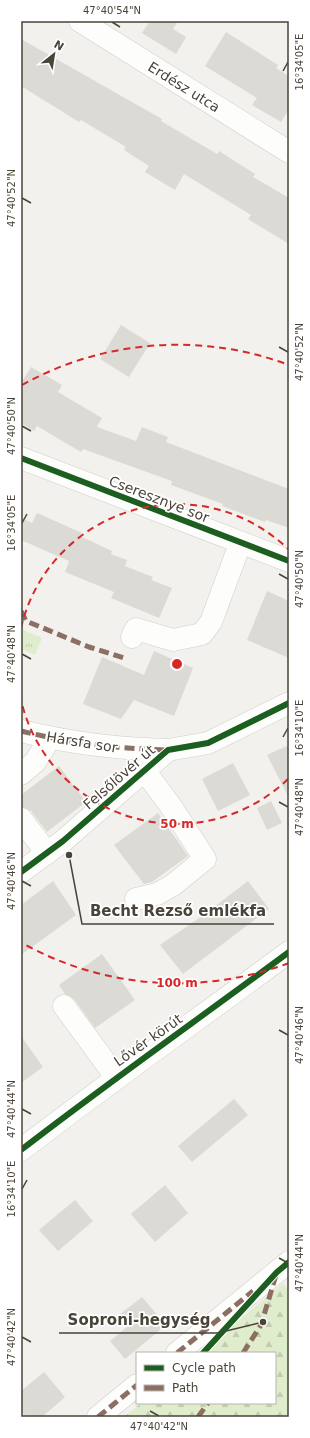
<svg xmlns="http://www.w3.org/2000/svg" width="310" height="1438" font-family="'DejaVu Sans',sans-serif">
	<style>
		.forest { fill: url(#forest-firs) }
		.park { fill: url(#park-tufts) }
		.building { fill: #dcdad5 }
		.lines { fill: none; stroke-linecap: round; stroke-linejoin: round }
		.minor-casing { stroke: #d0cfca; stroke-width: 23 }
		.minor { stroke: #fdfdfc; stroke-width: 22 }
		.quiet { stroke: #8d6e63; stroke-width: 5; stroke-dasharray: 10 5; stroke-linecap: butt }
		.cycleway-casing { stroke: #fff; stroke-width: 8 }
		.cycleway { stroke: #1b5e20; stroke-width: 6 }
		.ticks { fill: none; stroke: #4a4338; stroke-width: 1.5 }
		.ring { fill: none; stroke: #d62828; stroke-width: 2; stroke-dasharray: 7 5 }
		.labels { text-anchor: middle; stroke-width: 3.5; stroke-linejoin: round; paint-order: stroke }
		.street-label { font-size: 14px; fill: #4a4338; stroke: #fff }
		.centre { fill: #d62828; stroke: #fff; stroke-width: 2 }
		.ring-label { font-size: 12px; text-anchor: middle; font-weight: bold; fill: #d62828; stroke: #fff; stroke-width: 3.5; stroke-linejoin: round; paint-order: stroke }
		.leader { fill: none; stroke: #4a4338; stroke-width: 1.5 }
		.callout-dot { fill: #4a4338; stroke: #fff; stroke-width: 1.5 }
		.callout-label { font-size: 15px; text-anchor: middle; font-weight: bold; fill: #4a4338; stroke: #fff; stroke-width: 3.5; stroke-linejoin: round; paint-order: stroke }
		.neatline { fill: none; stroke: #4a4338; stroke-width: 1.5 }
		.ticks-label { font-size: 10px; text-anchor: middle; fill: #4a4338 }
	</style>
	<defs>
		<pattern id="forest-firs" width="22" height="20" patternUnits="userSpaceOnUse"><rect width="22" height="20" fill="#e0edcd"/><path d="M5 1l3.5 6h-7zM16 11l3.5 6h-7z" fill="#c2ccb1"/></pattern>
		<pattern id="park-tufts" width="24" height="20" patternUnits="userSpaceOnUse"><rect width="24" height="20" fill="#e0edcd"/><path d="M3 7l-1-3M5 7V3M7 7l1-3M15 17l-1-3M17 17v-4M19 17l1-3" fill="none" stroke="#c2ccb1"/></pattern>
	</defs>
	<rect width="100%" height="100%" fill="#f2f1ed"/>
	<path class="forest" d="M 283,1283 L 289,1290 L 289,1417 L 124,1417 L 141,1403 L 275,1403 L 275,1353 L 200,1353 Z"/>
	<path class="park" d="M 21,629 L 42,638 L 35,655 L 21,649 Z"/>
	<g class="building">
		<path d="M 150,21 L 178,21 L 173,29 L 186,37 L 176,54 L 142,33 Z"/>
		<path d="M 226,32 L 278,65 L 276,68 L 289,76 L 289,109 L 281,122 L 252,105 L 257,98 L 205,66 Z"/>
		<path d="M 21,39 L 162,119 L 161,121 L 217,154 L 219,151 L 255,174 L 253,177 L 289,198 L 289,244 L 248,219 L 251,215 L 184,174 L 175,190 L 145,172 L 149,166 L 124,150 L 126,147 L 81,120 L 79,122 L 21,86 Z"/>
		<path d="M 121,325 L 150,343 L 129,377 L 100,359 Z"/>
		<path d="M 31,367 L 62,385 L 58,392 L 102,418 L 97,427 L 136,441 L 142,427 L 168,437 L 166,442 L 289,489 L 289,528 L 266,520 L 265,522 L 222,506 L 223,504 L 171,485 L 172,481 L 83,449 L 81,452 L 37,426 L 34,431 L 21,423 L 21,383 Z"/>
		<path d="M 37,513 L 82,533 L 80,536 L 112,551 L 111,554 L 127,560 L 125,566 L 153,577 L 151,580 L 172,588 L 159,618 L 111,598 L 114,592 L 65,572 L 69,561 L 21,540 L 21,518 L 32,523 Z"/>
		<path d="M 267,591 L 289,601 L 289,658 L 247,640 Z"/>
		<path d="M 154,651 L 193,668 L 174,716 L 134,700 L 121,719 L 83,704 L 102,657 L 144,675 Z"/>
		<path d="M 289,745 L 289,798 L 267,755 Z"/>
		<path d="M 233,763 L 250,795 L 218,811 L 202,779 Z"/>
		<path d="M 59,766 L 86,802 L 47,832 L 31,811 L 21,807 L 21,795 Z"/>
		<path d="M 271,801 L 282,823 L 267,830 L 257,808 Z"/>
		<path d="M 158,813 L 188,856 L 152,882 L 144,884 L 114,845 Z"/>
		<path d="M 53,881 L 76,915 L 21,955 L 21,905 Z"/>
		<path d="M 248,881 L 269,909 L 183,974 L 160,945 L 205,914 Z"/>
		<path d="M 102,954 L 135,1000 L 95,1028 L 74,999 L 65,994 L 59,985 Z"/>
		<path d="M 21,1036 L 43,1067 L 21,1083 Z"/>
		<path d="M 234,1099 L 248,1115 L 192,1162 L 178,1146 Z"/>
		<path d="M 165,1185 L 188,1213 L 155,1242 L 131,1214 Z"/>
		<path d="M 75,1200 L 93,1221 L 58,1251 L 39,1230 Z"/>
		<path d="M 142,1297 L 166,1325 L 125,1359 L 110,1341 L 128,1326 L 119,1315 Z"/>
		<path d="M 44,1372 L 65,1397 L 42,1417 L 26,1417 L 21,1411 L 21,1391 Z"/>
	</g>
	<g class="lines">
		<g class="minor-casing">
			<g id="minor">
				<path d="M 80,21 L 289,152"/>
				<path d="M 21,458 L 289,561"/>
				<path d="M 132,637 L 136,629 L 173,640 L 202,634 L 211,622 L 240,544"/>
				<path d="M 21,731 C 70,743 118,749 168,750"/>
				<path d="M 21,774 L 35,762 L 50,738"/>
				<path d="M 21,819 L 47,853"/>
				<path d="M 21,872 L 63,841 L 168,750 L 208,743 L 289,703"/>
				<path d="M 136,899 L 157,894 L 173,885 L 205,859 L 170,805 L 144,770"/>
				<path d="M 64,1006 L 116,1077"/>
				<path d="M 21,1150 C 109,1082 200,1018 289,952"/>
				<path d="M 177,1353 L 289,1262"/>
				<path d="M 98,1417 L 137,1385"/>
			</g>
		</g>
		<use href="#minor" class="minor"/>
		<g class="quiet">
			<path d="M 21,611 L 26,621 L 89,647 L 124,658"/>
			<path d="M 21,731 C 70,743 118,749 168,750"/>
			<path d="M 177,1353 L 253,1291"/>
			<path d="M 243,1353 L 261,1325 L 276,1275"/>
			<path d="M 98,1417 L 137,1385"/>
			<path d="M 198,1417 L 208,1403"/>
		</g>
		<g class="cycleway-casing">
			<g id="cycleway">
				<path d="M 21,458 L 289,561"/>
				<path d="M 21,872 L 63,841 L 168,750 L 208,743 L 289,703"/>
				<path d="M 21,1150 C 109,1082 200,1018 289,952"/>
				<path d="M 203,1353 L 277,1272 L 289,1262"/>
			</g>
		</g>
		<use href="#cycleway" class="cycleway"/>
	</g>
	<path class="ticks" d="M 112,22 L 120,27M 283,71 L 288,62M 22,198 L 31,203M 279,347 L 288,352M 22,426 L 31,431M 22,523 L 27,514M 279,574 L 288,579M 22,654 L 31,659M 283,737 L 288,728M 279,802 L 288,807M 22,881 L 31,886M 279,1030 L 288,1035M 22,1109 L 31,1114M 22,1189 L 27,1180M 279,1258 L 288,1263M 22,1337 L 31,1342M 150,1411 L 159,1416"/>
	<g class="ring">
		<path d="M288 779A160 160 0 0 1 21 700M21 628A160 160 0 0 1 288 549"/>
		<path d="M289 963A319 319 0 0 1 22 943M22 385A319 319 0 0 1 289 365"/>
	</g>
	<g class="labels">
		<g class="street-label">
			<text transform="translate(184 87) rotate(32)" y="5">Erdész utca</text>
			<text transform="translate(159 499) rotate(21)" y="5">Cseresznye sor</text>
			<text transform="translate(82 742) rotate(9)" y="5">Hársfa sor</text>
			<text transform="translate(119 777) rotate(-41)" y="5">Felsőlövér út</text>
			<text transform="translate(148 1040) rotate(-35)" y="5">Lővér körút</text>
		</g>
	</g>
	<circle cx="177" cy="664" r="6" class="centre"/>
	<g class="ring-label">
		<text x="177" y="828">50 m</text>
		<text x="177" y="987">100 m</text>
	</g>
	<path class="leader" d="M69 855L82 924H274M263 1322L218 1333H59"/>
	<g class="callout-dot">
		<circle cx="69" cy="855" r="4"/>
		<circle cx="263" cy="1322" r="4"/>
	</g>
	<g class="callout-label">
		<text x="178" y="916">Becht Rezső emlékfa</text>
		<text x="139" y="1325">Soproni-hegység</text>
	</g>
	<rect width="310" height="1438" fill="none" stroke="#ffffff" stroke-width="44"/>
	<rect x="136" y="1352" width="140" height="52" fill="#ffffff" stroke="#b7b4af"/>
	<rect x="144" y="1365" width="20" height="6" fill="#1b5e20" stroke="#b7b4af"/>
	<text x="172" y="1372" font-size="12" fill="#4a4338">Cycle path</text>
	<rect x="144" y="1385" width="20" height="6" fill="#8d6e63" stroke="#b7b4af"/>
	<text x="172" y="1392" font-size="12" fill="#4a4338">Path</text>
	<g transform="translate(54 54) rotate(30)" stroke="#ffffff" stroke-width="3" paint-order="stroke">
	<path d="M0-3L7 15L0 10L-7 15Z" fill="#4a4338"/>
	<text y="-6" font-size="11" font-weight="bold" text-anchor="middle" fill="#4a4338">N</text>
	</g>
	<rect x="22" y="22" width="266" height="1394" class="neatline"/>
	<g class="ticks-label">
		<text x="112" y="14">47°40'54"N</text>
		<text transform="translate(299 62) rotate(-90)" y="4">16°34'05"E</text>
		<text transform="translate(11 198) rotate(-90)" y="4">47°40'52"N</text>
		<text transform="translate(299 352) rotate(-90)" y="4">47°40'52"N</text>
		<text transform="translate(11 426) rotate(-90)" y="4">47°40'50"N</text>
		<text transform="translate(11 523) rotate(-90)" y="4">16°34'05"E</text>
		<text transform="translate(299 579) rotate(-90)" y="4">47°40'50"N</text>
		<text transform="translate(11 654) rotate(-90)" y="4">47°40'48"N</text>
		<text transform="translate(299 728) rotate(-90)" y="4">16°34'10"E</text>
		<text transform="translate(299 807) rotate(-90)" y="4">47°40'48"N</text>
		<text transform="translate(11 881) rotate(-90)" y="4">47°40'46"N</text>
		<text transform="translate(299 1035) rotate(-90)" y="4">47°40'46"N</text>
		<text transform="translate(11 1109) rotate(-90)" y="4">47°40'44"N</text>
		<text transform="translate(11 1189) rotate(-90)" y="4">16°34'10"E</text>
		<text transform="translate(299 1263) rotate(-90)" y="4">47°40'44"N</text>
		<text transform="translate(11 1337) rotate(-90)" y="4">47°40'42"N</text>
		<text x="159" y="1430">47°40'42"N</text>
	</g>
</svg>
